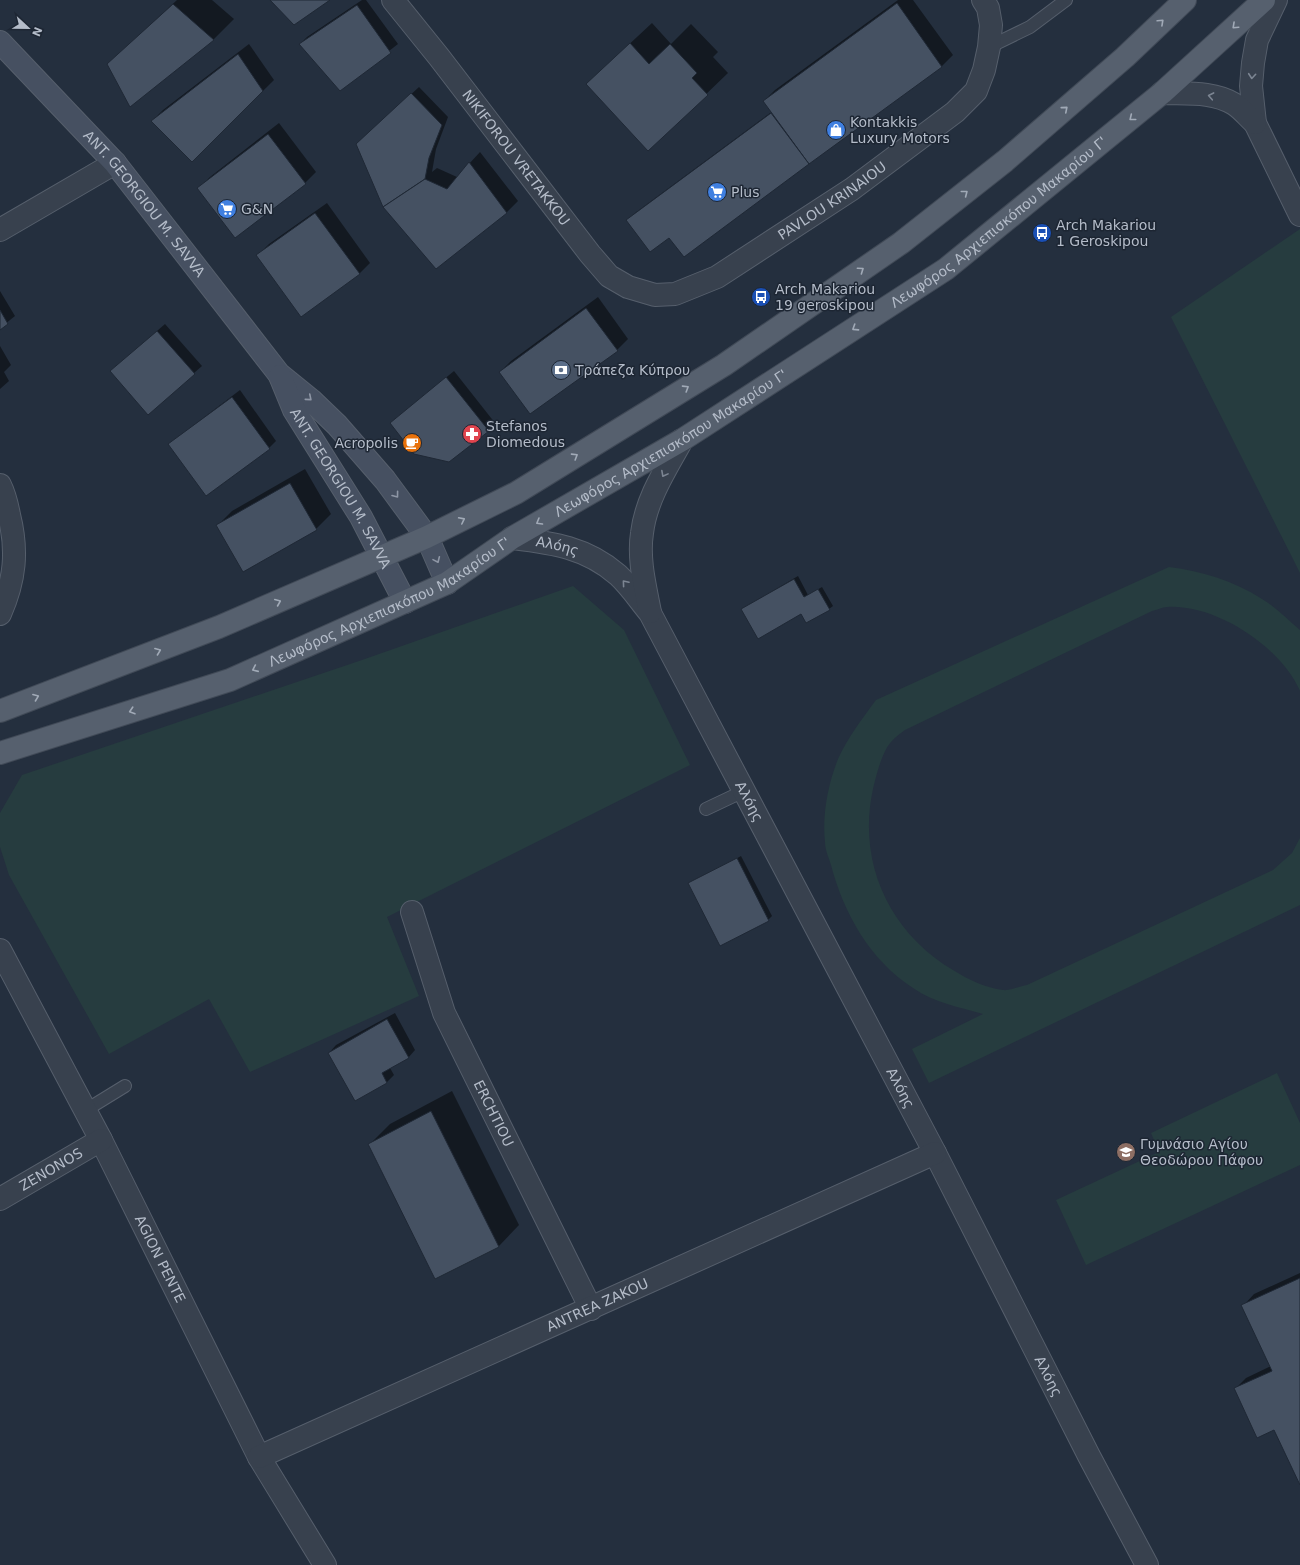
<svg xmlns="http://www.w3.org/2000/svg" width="1300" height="1565" font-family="'DejaVu Sans',sans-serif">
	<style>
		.green { fill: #263c3f }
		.shadow { fill: #0007 }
		.building { fill: #455162; stroke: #1f2835 }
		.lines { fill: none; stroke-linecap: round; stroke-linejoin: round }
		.service-casing { stroke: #565f6c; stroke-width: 14 }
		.minor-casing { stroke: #565f6c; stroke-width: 24 }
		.secondary-casing { stroke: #565f6c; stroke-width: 24 }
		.primary-casing { stroke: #414a57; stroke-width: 24 }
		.service { stroke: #38414e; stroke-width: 12 }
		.minor { stroke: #38414e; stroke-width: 22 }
		.secondary { stroke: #465061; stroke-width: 22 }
		.primary { stroke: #56606e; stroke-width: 22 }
		.oneway { stroke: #a1aab7 }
		.oneway2 { stroke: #7c8592 }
		.oneway3 { stroke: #8e96a5 }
		.labels { text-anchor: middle; stroke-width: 3; stroke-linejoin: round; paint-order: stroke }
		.poi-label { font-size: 14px; fill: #b4bcc9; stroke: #1d2633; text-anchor: start }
		.street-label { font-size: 14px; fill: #b4bcc9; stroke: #1d2633 }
	</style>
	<rect width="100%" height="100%" fill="#242f3e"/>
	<g class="green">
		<path d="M 1300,229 L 1300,573 L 1171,317 Z"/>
		<path d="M 1169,567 C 1202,571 1234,581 1262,599 C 1276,607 1288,620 1300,630 L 1300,691 C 1281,647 1216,604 1167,607 C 1162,607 1157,610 1152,611 L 905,730 C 901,733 895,737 891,742 C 882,752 876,776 873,789 C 857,862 889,932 953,970 C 967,979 986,988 1003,990 C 1010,991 1020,986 1027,985 L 1273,870 L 1292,853 L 1300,838 L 1300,905 L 929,1083 L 912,1049 L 983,1014 C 959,1007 935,1003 913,988 C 870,960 844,914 831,865 C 829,858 825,850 825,842 C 822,815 828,784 838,759 C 848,737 862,719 876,700 Z"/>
		<path d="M 573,586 L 624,630 L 690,765 L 387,917 L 419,996 L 250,1072 L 209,999 L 109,1054 L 9,875 L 0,847 L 0,813 L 22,775 L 362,660 Z"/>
		<path d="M 1277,1073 L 1300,1123 L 1300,1165 L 1086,1265 L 1056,1200 L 1159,1152 L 1151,1133 Z"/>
	</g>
	<g class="shadow">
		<path d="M 177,0 L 212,0 L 234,19 L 213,40 L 108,64 Z"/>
		<path d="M 362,0 L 366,0 L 398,44 L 340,89 L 300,44 L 307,37 Z"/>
		<path d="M 898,0 L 913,0 L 953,55 L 942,66 L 809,163 L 764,101 L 775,90 Z"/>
		<path d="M 652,23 L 671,44 L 691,24 L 718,52 L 713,57 L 728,73 L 648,150 L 608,64 Z"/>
		<path d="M 249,44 L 274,80 L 192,161 L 152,121 L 163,110 Z"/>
		<path d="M 419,87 L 448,117 L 436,149 L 432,172 L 437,168 L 457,177 L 480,152 L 518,201 L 507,212 L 436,267 L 365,137 Z"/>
		<path d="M 770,113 L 807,164 L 670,236 L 628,220 L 635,213 Z"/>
		<path d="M 279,123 L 316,172 L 305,183 L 199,188 L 210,177 Z"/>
		<path d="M 327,203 L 370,263 L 359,274 L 258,255 L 269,244 Z"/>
		<path d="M 0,291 L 15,316 L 0,328 Z"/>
		<path d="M 598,297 L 628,339 L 617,350 L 500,372 L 511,361 Z"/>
		<path d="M 165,324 L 202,366 L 194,373 L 119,364 Z"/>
		<path d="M 0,346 L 11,365 L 4,372 L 9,381 L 0,389 Z"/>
		<path d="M 454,371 L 495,423 L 488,430 L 391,423 Z"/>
		<path d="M 240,390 L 276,441 L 269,448 L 169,444 Z"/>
		<path d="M 305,469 L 331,514 L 316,529 L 218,525 L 232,511 Z"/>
		<path d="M 798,576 L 808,595 L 822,587 L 833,606 L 829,609 L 802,613 L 742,609 Z"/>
		<path d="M 741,856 L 772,916 L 768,920 L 690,884 Z"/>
		<path d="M 395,1013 L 415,1050 L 408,1058 L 390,1068 L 394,1075 L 387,1082 L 355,1100 L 329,1053 L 336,1045 Z"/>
		<path d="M 452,1091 L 519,1225 L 499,1246 L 436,1278 L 369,1145 L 390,1124 Z"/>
		<path d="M 1300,1273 L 1300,1483 L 1275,1428 L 1235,1389 L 1246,1378 L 1271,1366 L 1243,1306 L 1254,1294 Z"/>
	</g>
	<g class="building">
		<path d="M 270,0 L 330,0 L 294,25 Z"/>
		<path d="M 897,3 L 942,67 L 809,164 L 763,101 Z"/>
		<path d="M 173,4 L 214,40 L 130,107 L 107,64 Z"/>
		<path d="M 357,5 L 391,53 L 340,91 L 299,44 Z"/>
		<path d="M 630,43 L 649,64 L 670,44 L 697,73 L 692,78 L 708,95 L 648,151 L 586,84 Z"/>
		<path d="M 238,54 L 263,91 L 192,162 L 151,121 Z"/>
		<path d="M 411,93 L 442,125 L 429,158 L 425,179 L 383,207 L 356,144 Z"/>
		<path d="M 771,113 L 809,164 L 684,257 L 669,238 L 650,252 L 626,220 Z"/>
		<path d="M 268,134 L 306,184 L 235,238 L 197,188 Z"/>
		<path d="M 469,162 L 507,213 L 436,269 L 383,207 L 425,179 L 447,189 Z"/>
		<path d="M 315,213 L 360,274 L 301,317 L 256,255 Z"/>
		<path d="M 586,308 L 618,351 L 530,414 L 499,372 Z"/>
		<path d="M 0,310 L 8,324 L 0,330 Z"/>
		<path d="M 157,331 L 195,374 L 148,415 L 110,371 Z"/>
		<path d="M 446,377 L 489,431 L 449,462 L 414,454 L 390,423 Z"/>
		<path d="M 232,397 L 270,449 L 206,496 L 168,444 Z"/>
		<path d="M 290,483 L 317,530 L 243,572 L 216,525 Z"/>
		<path d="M 794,579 L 804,597 L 818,589 L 830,610 L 806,623 L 801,614 L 758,639 L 741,609 Z"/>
		<path d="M 737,858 L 769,921 L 720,946 L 688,883 Z"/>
		<path d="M 387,1019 L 409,1058 L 382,1073 L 387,1083 L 355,1101 L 328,1053 Z"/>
		<path d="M 431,1111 L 499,1247 L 435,1279 L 368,1144 Z"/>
		<path d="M 1300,1278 L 1300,1485 L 1274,1430 L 1257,1438 L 1234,1388 L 1272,1371 L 1241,1305 Z"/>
	</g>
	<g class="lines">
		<g class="service-casing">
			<g id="service">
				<path d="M 989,47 L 1030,27 L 1066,0"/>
				<path d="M 706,809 L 744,791"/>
				<path d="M 86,1110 L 125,1086"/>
			</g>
		</g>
		<g class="minor-casing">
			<g id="minor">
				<path id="s1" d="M 393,0 L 439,57 L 590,254 L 609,276 L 628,287 L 655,295 L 675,294 L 717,277 L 852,189 L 955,112 L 976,91 L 984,70 L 989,47 L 991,25 L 988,8 L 983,0"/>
				<path d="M 1276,0 L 1257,40 L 1253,63 L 1251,86 L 1255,123 L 1300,215"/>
				<path d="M 1162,93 C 1186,94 1213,91 1234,104 C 1242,109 1248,117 1255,123"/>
				<path d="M 0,230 L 115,163"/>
				<path d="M 0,485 C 5,495 7,504 9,515 C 18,551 15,580 0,614"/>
				<path id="s2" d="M 512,538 C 552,543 586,547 618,575 C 630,586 640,601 650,613 L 935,1153 L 1089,1456 L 1147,1565"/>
				<path d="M 650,612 C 645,586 638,559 642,533 C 646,499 666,469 682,440"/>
				<path id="s3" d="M 412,912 L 444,1013 L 591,1309"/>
				<path id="s4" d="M 0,950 L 101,1140 L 259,1457 L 325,1565"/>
				<path id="s5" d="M 0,1199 L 101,1140"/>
				<path id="s6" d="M 259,1457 L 935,1153"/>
			</g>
		</g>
		<g class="secondary-casing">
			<g id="secondary">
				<path id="s7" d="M 0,42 L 115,163 L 279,374 L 311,400 L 337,425 L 385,480 L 427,537 L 447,583"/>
				<path id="s8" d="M 280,376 L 294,410 L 361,517 L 405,602"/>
			</g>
		</g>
		<g class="primary-casing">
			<g id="primary">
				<path d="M 0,711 L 219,627 L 427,537 L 516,493 L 724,365 L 901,243 L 1005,161 L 1125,57 L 1185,0"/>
				<path id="s9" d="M 0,753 L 230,680 L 447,583 L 512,538 L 682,440 L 946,269 L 1162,93 L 1264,0"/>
			</g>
		</g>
		<use href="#service" class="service"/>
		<use href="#minor" class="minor"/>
		<use href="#secondary" class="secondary"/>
		<use href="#primary" class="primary"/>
	</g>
	<defs><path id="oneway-chevron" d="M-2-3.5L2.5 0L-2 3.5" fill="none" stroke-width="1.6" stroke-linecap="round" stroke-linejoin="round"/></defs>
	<g class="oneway">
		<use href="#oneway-chevron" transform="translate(1161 22) rotate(-43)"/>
		<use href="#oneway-chevron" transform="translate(1235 26) rotate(137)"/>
		<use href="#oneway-chevron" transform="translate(1065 109) rotate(-41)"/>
		<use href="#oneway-chevron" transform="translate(1132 118) rotate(141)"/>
		<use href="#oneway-chevron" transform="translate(965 193) rotate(-38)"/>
		<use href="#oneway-chevron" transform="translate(861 270) rotate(-35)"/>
		<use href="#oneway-chevron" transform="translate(855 328) rotate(147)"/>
		<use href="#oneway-chevron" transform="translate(686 388) rotate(-32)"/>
		<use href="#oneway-chevron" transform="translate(575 456) rotate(-32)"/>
		<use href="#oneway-chevron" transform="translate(462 520) rotate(-27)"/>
		<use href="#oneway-chevron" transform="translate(539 522) rotate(150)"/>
		<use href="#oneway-chevron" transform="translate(278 602) rotate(-23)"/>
		<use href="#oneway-chevron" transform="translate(158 651) rotate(-21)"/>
		<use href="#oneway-chevron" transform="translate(255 669) rotate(156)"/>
		<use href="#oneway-chevron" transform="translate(36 697) rotate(-21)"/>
		<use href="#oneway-chevron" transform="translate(132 711) rotate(162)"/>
	</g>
	<g class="oneway2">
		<use href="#oneway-chevron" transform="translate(1252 76) rotate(95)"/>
		<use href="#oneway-chevron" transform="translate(1211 96) rotate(-169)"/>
		<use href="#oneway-chevron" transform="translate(664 474) rotate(118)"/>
		<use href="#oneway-chevron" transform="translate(625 583) rotate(-130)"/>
	</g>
	<g class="oneway3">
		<use href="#oneway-chevron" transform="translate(309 398) rotate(40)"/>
		<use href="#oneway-chevron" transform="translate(396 495) rotate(53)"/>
		<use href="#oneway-chevron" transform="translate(437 560) rotate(66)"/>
	</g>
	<defs>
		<g id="shop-disc" transform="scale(1)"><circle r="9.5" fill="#3f7fe0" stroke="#1d2633"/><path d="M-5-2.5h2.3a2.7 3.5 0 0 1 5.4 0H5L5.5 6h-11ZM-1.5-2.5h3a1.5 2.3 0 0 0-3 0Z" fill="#fff"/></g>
		<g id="supermarket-disc" transform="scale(1)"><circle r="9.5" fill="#3f7fe0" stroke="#1d2633"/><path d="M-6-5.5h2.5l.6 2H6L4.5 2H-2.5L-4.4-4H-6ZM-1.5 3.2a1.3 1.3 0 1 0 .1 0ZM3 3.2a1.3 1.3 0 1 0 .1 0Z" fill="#fff"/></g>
		<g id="bus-disc" transform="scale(1)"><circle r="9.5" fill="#1a4fb4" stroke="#1d2633"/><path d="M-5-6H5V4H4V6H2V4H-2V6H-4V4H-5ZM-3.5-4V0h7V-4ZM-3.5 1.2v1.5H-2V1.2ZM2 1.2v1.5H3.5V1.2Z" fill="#fff"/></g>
		<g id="bank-disc" transform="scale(1)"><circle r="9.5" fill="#5c6f8a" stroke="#1d2633"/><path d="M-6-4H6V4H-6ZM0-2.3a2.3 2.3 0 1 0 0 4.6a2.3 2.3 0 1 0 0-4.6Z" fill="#fff"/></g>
		<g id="pharmacy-disc" transform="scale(1)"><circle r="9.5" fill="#e0444e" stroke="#1d2633"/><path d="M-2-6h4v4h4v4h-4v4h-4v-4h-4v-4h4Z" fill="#fff"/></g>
		<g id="cafe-disc" transform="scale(1)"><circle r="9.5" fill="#e8710a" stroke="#1d2633"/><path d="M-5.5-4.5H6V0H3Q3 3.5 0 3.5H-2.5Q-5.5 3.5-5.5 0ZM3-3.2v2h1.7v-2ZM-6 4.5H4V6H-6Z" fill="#fff"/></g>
		<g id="school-disc" transform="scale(1)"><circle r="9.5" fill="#8d6e63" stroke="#1d2633"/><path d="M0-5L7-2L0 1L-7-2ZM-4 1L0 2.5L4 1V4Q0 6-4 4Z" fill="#fff"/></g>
	</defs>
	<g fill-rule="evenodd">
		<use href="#shop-disc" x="836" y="130"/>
		<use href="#supermarket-disc" x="717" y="192"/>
		<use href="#supermarket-disc" x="227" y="209"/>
		<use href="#bus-disc" x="1042" y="233"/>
		<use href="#bus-disc" x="761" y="297"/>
		<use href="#bank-disc" x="561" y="370"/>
		<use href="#pharmacy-disc" x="472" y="434"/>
		<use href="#cafe-disc" x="412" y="443"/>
		<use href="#school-disc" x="1126" y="1152"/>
	</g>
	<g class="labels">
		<g class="poi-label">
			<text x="850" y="127">Kontakkis<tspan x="850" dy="16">Luxury Motors</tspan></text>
			<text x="731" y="197">Plus</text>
			<text x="241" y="214">G&amp;N</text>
			<text x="1056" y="230">Arch Makariou<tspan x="1056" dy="16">1 Geroskipou</tspan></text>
			<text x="775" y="294">Arch Makariou<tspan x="775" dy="16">19 geroskipou</tspan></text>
			<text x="575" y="375">Τράπεζα Κύπρου</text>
			<text x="486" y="431">Stefanos<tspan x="486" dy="16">Diomedous</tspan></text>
			<text x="398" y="448" text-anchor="end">Acropolis</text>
			<text x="1140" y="1149">Γυμνάσιο Αγίου<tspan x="1140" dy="16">Θεοδώρου Πάφου</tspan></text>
		</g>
		<g class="street-label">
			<text dy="5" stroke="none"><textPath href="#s1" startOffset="200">NIKIFOROU VRETAKKOU</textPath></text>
			<text dy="5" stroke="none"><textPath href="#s1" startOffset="604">PAVLOU KRINAIOU</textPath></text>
			<text dy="5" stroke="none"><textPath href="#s7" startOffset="217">ANT. GEORGIOU M. SAVVA</textPath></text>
			<text dy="5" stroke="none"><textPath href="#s9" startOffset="1139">Λεωφόρος Αρχιεπισκόπου Μακαρίου Γ'</textPath></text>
			<text dy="5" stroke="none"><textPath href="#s9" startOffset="743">Λεωφόρος Αρχιεπισκόπου Μακαρίου Γ'</textPath></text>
			<text dy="5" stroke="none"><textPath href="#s8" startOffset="128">ANT. GEORGIOU M. SAVVA</textPath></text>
			<text dy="5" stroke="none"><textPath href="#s2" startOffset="46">Αλόης</textPath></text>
			<text dy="5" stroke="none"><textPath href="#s9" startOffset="419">Λεωφόρος Αρχιεπισκόπου Μακαρίου Γ'</textPath></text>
			<text dy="5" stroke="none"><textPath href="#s2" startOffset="377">Αλόης</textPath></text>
			<text dy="5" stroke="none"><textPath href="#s2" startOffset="701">Αλόης</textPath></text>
			<text dy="5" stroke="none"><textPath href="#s3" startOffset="218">ERCHTIOU</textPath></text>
			<text dy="5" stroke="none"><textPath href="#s5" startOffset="59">ZENONOS</textPath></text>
			<text dy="5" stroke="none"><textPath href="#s4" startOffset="348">AGION PENTE</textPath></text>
			<text dy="5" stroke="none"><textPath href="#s6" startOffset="371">ANTREA ZAKOU</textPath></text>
			<text dy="5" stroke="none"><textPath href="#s2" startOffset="1025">Αλόης</textPath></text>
		</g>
	</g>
	<g transform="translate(28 28) rotate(112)" stroke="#1d2633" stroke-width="3" paint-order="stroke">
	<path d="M0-3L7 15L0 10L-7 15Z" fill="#b4bcc9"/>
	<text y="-6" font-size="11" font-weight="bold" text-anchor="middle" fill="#b4bcc9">N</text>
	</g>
</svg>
